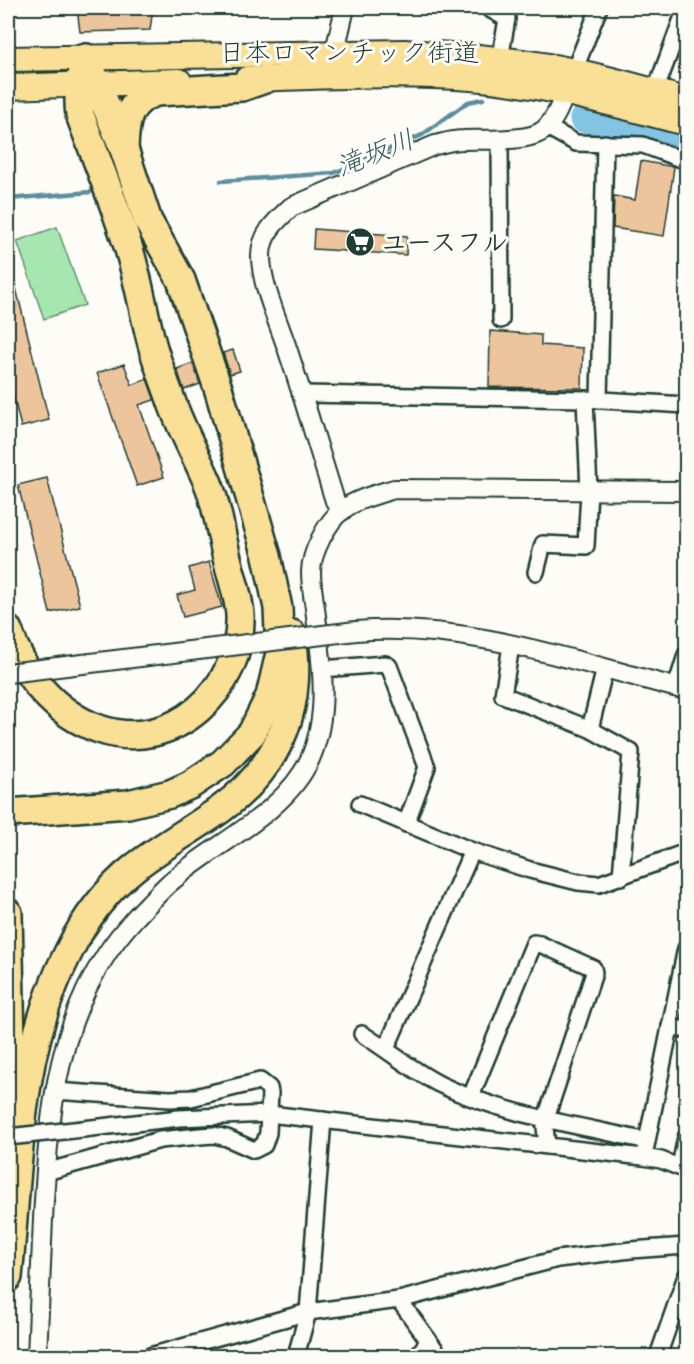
<svg xmlns="http://www.w3.org/2000/svg" width="694" height="1364" font-family="Itim,'Klee One',sans-serif">
	<style>
		.green { fill: #a6e7b1; stroke: #629272; stroke-width: 1.5 }
		.lines { fill: none; stroke-linecap: round; stroke-linejoin: round }
		.stream { stroke: #5b8e9e; stroke-width: 4.5 }
		.river { stroke: #83c4e4; stroke-width: 27 }
		.building { fill: #ecc59c; stroke: #1f3d34; stroke-width: 1.5 }
		.minor-casing { stroke: #1f3d34; stroke-width: 20 }
		.tertiary-casing { stroke: #1f3d34; stroke-width: 22 }
		.trunk-casing { stroke: #1f3d34; stroke-width: 28 }
		.motorway-casing { stroke: #1f3d34; stroke-width: 32 }
		.minor { stroke: #fdfcf7; stroke-width: 15 }
		.tertiary { stroke: #fdfcf7; stroke-width: 18 }
		.trunk { stroke: #fadf96; stroke-width: 24 }
		.motorway { stroke: #fadf96; stroke-width: 27 }
		.minor-bridge-casing { stroke: #1f3d34; stroke-width: 20; stroke-linecap: butt }
		.tertiary-bridge-casing { stroke: #1f3d34; stroke-width: 22; stroke-linecap: butt }
		.minor-bridge { stroke: #fdfcf7; stroke-width: 15 }
		.tertiary-bridge { stroke: #fdfcf7; stroke-width: 18 }
		.labels { text-anchor: middle; stroke-width: 6; stroke-linejoin: round; paint-order: stroke }
		.street-label { font-size: 26px; fill: #1f3d34; stroke: #fdfcf7 }
		.poi-label { font-size: 26px; font-weight: bold; fill: #1f3d34; stroke: #fdfcf7; text-anchor: start }
		.water-label { font-size: 27px; font-style: italic; fill: #385f60; stroke: #fdfcf7 }
	</style>
	<rect width="100%" height="100%" fill="#fdfcf7"/>
	<filter id="ink" filterUnits="userSpaceOnUse"><feTurbulence type="fractalNoise" baseFrequency=".0167" numOctaves="2"/><feDisplacementMap in="SourceGraphic" scale="12" xChannelSelector="R" yChannelSelector="G"/><feConvolveMatrix kernelMatrix="1 2 1 2 8 2 1 2 1" color-interpolation-filters="sRGB"/></filter>
	<g filter="url(#ink)">
		<path class="green" d="M 57,227 L 85,305 L 44,319 L 17,241 Z"/>
		<g class="lines">
			<g class="stream">
				<path d="M 221,181 L 334,173 L 422,135 L 468,102 L 483,99"/>
				<path d="M 8,199 L 91,192"/>
			</g>
			<path class="river" d="M 583,119 L 686,146"/>
		</g>
		<g class="building">
			<path d="M 77,8 L 153,8 L 150,30 L 80,32 Z"/>
			<path d="M 641,161 L 674,167 L 664,236 L 613,228 L 614,196 L 635,200 Z"/>
			<path d="M 314,229 L 407,236 L 406,255 L 313,249 Z"/>
			<path d="M 12,272 L 49,420 L 21,427 L 8,374 L 8,273 Z"/>
			<path d="M 490,331 L 541,335 L 541,345 L 583,348 L 582,388 L 489,387 Z"/>
			<path d="M 233,350 L 240,371 L 230,374 L 223,353 Z"/>
			<path d="M 193,363 L 200,384 L 184,390 L 177,369 Z"/>
			<path d="M 124,364 L 132,385 L 147,379 L 154,398 L 154,400 L 139,405 L 164,477 L 137,486 L 97,373 Z"/>
			<path d="M 47,478 L 80,606 L 50,613 L 18,485 Z"/>
			<path d="M 209,562 L 222,607 L 183,617 L 177,595 L 195,590 L 189,568 Z"/>
		</g>
		<g class="lines">
			<g class="minor-casing">
				<g id="minor">
					<path d="M 488,8 L 507,19 L 500,59"/>
					<path d="M 574,71 L 599,8"/>
					<path d="M 655,92 L 686,8"/>
					<path d="M 547,127 L 576,143 L 643,145 L 686,161"/>
					<path d="M 500,139 L 501,320"/>
					<path d="M 303,394 L 585,399 L 686,405"/>
					<path d="M 599,400 L 605,143"/>
					<path d="M 536,572 L 543,544 L 586,546 L 589,491 L 585,399"/>
					<path d="M 511,646 L 503,695 L 590,729 L 631,752 L 621,877"/>
					<path d="M 322,669 L 385,664 L 389,666 L 427,767 L 406,824"/>
					<path d="M 676,687 L 686,655"/>
					<path d="M 590,729 L 605,668"/>
					<path d="M 360,804 L 472,851 L 530,870 L 578,882 L 599,884 L 686,852"/>
					<path d="M 670,1027 L 686,1030"/>
					<path d="M 362,1034 C 388,1050 412,1070 439,1084 C 503,1115 578,1125 647,1141"/>
					<path d="M 386,1049 L 472,851"/>
					<path d="M 473,1097 L 474,1089 L 534,943 L 540,944 L 593,968 L 594,973 L 546,1118 L 545,1127 L 547,1146"/>
					<path d="M 83,1129 L 179,1118 L 269,1114 L 643,1157 L 661,1160 L 686,1170"/>
					<path d="M 645,1151 L 686,948"/>
					<path d="M 680,1166 L 686,1137"/>
					<path d="M 46,1172 L 160,1140 L 200,1136 L 214,1135 L 227,1138 L 254,1150 L 264,1145 L 268,1133 L 270,1093 L 269,1088 L 260,1081 L 191,1098 L 170,1099 L 55,1091"/>
					<path d="M 399,1300 L 440,1356"/>
					<path d="M 150,1356 L 308,1312 L 399,1300 L 558,1259 L 631,1250 L 686,1246"/>
					<path d="M 296,1356 L 308,1312 L 323,1120"/>
					<path d="M 417,1356 L 428,1342"/>
					<path d="M 658,1356 L 686,1276"/>
				</g>
			</g>
			<g class="tertiary-casing">
				<g id="tertiary">
					<path d="M 335,65 L 337,42 L 345,8"/>
					<path d="M 342,511 L 335,501 C 319,450 304,399 287,348 C 278,321 261,284 261,256 C 261,234 276,221 291,207 L 435,145 C 444,143 453,140 463,140 C 483,139 530,143 545,129 C 557,118 563,98 569,83"/>
					<path d="M 356,631 C 469,622 579,663 686,690"/>
					<path d="M 66,666 L 198,650"/>
					<path d="M 37,1356 C 39,1311 41,1265 43,1219 C 48,1128 54,1033 106,955 C 122,930 145,907 166,886 C 210,845 284,816 310,759 C 331,711 321,658 315,608 C 313,596 311,584 311,572 C 311,553 327,522 342,510 C 357,499 377,494 394,489 L 686,491"/>
				</g>
			</g>
			<g class="trunk-casing">
				<g id="trunk">
					<path d="M 8,59 L 404,52 C 461,55 518,59 574,71 C 612,79 649,90 686,100"/>
					<path d="M 247,79 C 322,77 397,72 471,78 C 544,84 616,105 686,123"/>
					<path d="M 8,87 L 179,81"/>
				</g>
			</g>
			<g class="motorway-casing">
				<g id="motorway">
					<path d="M 124,149 C 125,122 127,101 156,92 L 242,87 L 265,79"/>
					<path d="M 8,630 C 23,675 54,713 99,729 C 173,755 243,688 240,615 C 239,597 232,579 228,562 C 221,536 218,508 208,483 C 196,455 181,429 171,400 C 165,382 157,363 152,344 C 143,311 138,276 127,243 C 113,200 96,158 80,115 C 77,95 81,78 86,58"/>
					<path d="M 8,813 L 128,804 L 170,794 L 190,785 L 223,763 L 252,733 L 270,696 L 280,653 L 278,608 L 267,556 L 219,391 L 181,280 L 148,221 L 124,149 L 86,58"/>
					<path d="M 8,913 L 11,1043 L 10,1113"/>
					<path d="M 8,1277 C 19,1169 17,1052 68,953 C 84,920 106,890 135,867 C 162,846 193,829 221,809 C 281,765 303,706 292,634"/>
				</g>
			</g>
			<use href="#minor" class="minor"/>
			<use href="#tertiary" class="tertiary"/>
			<use href="#trunk" class="trunk"/>
			<use href="#motorway" class="motorway"/>
			<g class="minor-bridge-casing">
				<path id="minor-bridge" d="M 8,1137 L 83,1129"/>
			</g>
			<g class="tertiary-bridge-casing">
				<g id="tertiary-bridge">
					<path d="M 198,650 L 356,631"/>
					<path d="M 8,673 L 66,666"/>
				</g>
			</g>
			<use href="#minor-bridge" class="minor-bridge"/>
			<use href="#tertiary-bridge" class="tertiary-bridge"/>
		</g>
	</g>
	<defs>
		<g id="supermarket-disc" transform="scale(1.5)"><circle r="9.5" fill="#1f3d34" stroke="#fdfcf7"/><path d="M-6-5.5h2.5l.6 2H6L4.5 2H-2.5L-4.4-4H-6ZM-1.5 3.2a1.3 1.3 0 1 0 .1 0ZM3 3.2a1.3 1.3 0 1 0 .1 0Z" fill="#fff"/></g>
	</defs>
	<g fill-rule="evenodd">
		<use href="#supermarket-disc" x="360" y="242"/>
	</g>
	<g class="labels">
		<g class="street-label">
			<text x="349" y="61">日本ロマンチック街道</text>
		</g>
		<g class="poi-label">
			<text x="381" y="251">ユースフル</text>
		</g>
		<g class="water-label">
			<text transform="translate(375 153) rotate(-22)" y="9">滝坂川</text>
		</g>
	</g>
	<rect width="694" height="1364" fill="none" stroke="#fdfcf7" stroke-width="30"/>
	<rect x="15" y="15" width="664" height="1334" fill="none" stroke="#1f3d34" stroke-width="2" filter="url(#ink)"/>
</svg>
